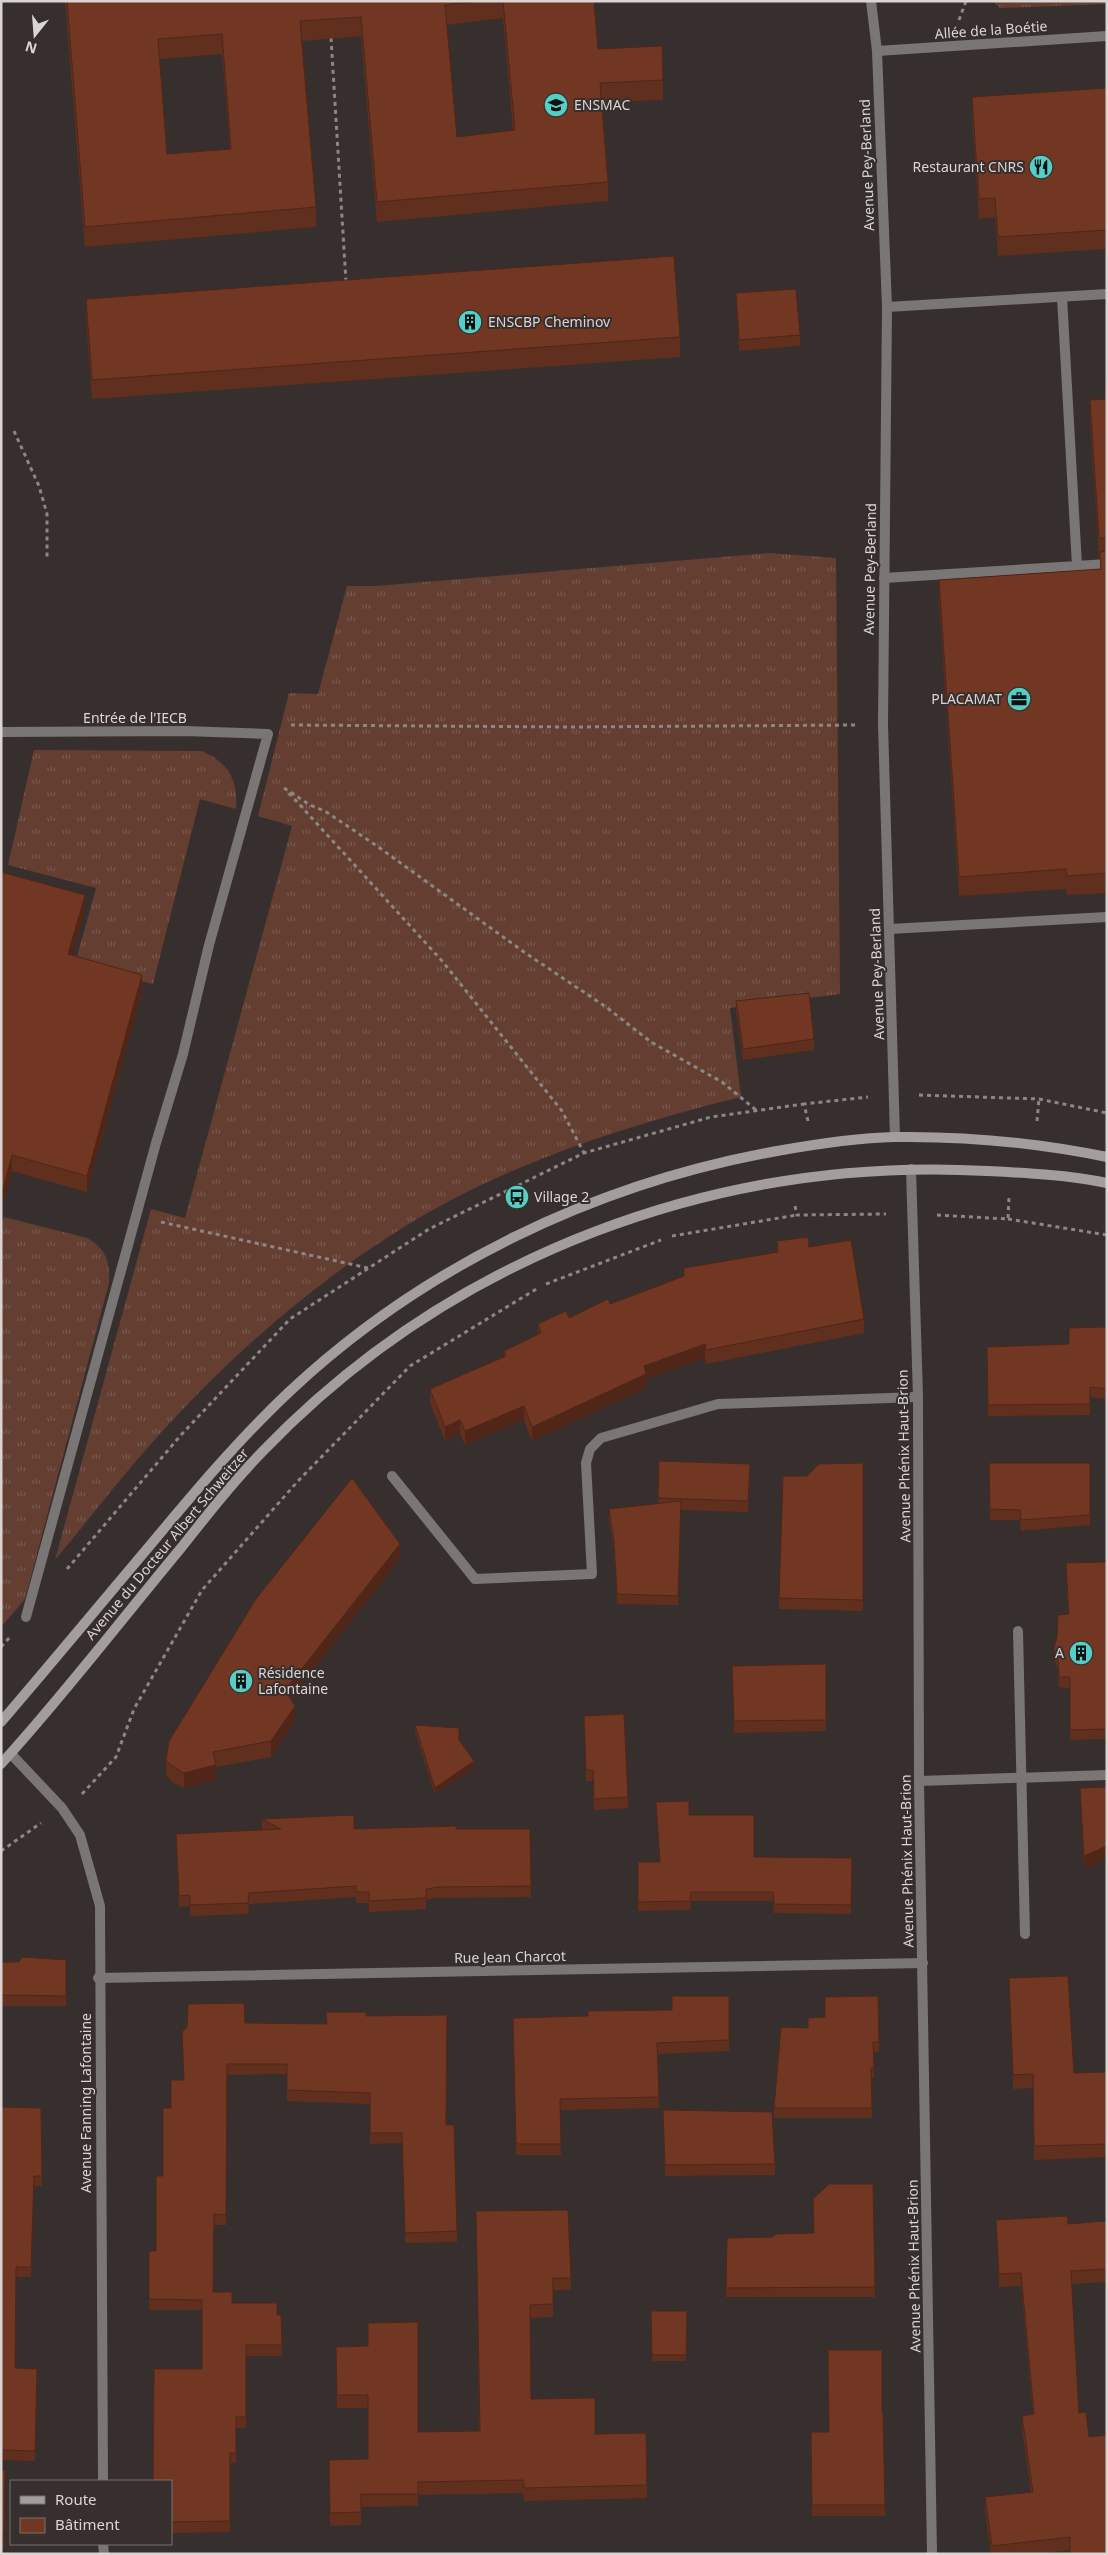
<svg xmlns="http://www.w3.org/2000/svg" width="1108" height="2555" font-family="'Noto Sans',sans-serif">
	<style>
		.grass { fill: url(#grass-tufts) }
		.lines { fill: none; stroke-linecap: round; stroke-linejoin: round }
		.path { stroke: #8d8684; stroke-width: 3; stroke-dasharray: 4 4; stroke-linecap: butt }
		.service { stroke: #7a7675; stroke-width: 10 }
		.minor { stroke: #7a7675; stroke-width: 10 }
		.tertiary { stroke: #7a7675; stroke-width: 10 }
		.secondary { stroke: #a39d9b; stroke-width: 10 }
		.wall { fill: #612f1e; fill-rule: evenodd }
		.shaded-wall { fill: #4f2618 }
		.building { fill: #713723; stroke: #4f2618; fill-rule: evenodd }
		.labels { text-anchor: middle; stroke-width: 4; stroke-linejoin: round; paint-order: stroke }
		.street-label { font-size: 14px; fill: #dad5d3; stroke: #372f2d }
		.poi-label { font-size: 14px; fill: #dad5d3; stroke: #372f2d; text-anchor: start }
	</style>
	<defs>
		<pattern id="grass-tufts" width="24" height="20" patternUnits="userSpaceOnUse" patternTransform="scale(1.25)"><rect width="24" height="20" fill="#633e31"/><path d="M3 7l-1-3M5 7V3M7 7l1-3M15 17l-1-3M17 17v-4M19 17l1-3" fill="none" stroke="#79594e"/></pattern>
	</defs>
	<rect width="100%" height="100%" fill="#372f2d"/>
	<g class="grass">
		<path d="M 993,1 L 1107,1 L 1107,4 L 1000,8 Z"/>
		<path d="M 769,553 L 836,558 L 840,994 L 730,1008 L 741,1097 C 652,1119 567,1145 483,1184 C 358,1243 242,1341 150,1445 C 117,1482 87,1522 55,1560 L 151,1209 L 185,1218 L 292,826 L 258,816 L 289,693 L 318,694 L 347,586 L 376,586 Z"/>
		<path d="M 34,750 L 202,751 C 229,763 238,780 236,809 L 200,799 L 153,984 L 75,964 L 96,888 L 8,865 Z"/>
		<path d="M 4,1217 L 87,1238 C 106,1248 110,1262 109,1283 L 25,1599 L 1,1627 L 1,1225 Z"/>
	</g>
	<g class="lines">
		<g class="path">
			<path d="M 959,20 L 966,1"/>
			<path d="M 331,38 L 346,282"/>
			<path d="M 14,431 L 39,486 L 47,514 L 47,559"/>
			<path d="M 291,725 L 571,727 L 857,725"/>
			<path d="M 284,788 L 310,805 L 325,811 L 377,846 L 524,952 L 606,1007 L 651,1042 L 722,1082 L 756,1110"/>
			<path d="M 289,793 L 443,962 L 562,1111 L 584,1153"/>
			<path d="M 919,1095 L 1039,1099 L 1107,1113"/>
			<path d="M 808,1121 L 804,1104 L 868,1097"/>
			<path d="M 1037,1121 L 1039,1099"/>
			<path d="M 795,1206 L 797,1215 L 886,1214"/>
			<path d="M 937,1215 L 1008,1219 L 1009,1197"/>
			<path d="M 1008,1219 L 1107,1235"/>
			<path d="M 161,1222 L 368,1268"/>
			<path d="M 672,1236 L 797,1215"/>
			<path d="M 546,1284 L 661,1240"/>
			<path d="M 67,1569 L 181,1435 L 290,1319 L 429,1229 L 584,1153 L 711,1117 L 804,1104"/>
			<path d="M 1,1647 L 10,1637"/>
			<path d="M 82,1794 L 116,1757 L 134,1709 L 202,1590 L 298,1481 L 410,1366 L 538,1288"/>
			<path d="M 1,1851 L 41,1823"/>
		</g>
		<g class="service">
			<path d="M 887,307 L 1107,294"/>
			<path d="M 1077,566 L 1107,564"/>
			<path d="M 884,578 L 1077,566 L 1062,297"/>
			<path d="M 1,732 L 185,731 L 268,734 L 209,945 L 183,1054 L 156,1143 L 26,1617"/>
			<path d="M 889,929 L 1107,917"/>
			<path d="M 392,1476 L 475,1579 L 592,1574 L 586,1463 L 590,1449 L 601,1438 L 718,1404 L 918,1397"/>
			<path d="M 1018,1631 L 1025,1934"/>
			<path d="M 919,1781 L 1107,1775"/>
		</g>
		<g class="minor">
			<path d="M 877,51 L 1107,36"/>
			<path d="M 911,1169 L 918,1397 L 919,1781 L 932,2554"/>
			<path d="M 11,1754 L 62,1808 L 80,1835 L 100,1906 L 103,2481"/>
			<path d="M 98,1978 L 923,1963"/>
			<path d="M 103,2544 L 104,2554"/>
		</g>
		<path class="tertiary" d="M 871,1 L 877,51 L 887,307 L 883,724 L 895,1137"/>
		<g class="secondary">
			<path d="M 1,1722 C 50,1665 98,1607 147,1549 C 192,1495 237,1441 289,1392 C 423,1266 597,1183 777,1151 C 816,1144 856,1138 895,1137 C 966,1136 1038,1143 1107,1157"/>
			<path d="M 1,1764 C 64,1695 121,1620 181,1548 C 207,1515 233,1482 263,1451 C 452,1255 716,1156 987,1171 C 1027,1173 1068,1175 1107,1183"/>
		</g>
	</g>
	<g class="wall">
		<path d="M 65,1 L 594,1 L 598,49 L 663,80 L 663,100 L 602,102 L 608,182 L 608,201 L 377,222 L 361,36 L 302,41 L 316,207 L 316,227 L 85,247 ZM 503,18 L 513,130 L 457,137 L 447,25 ZM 222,54 L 230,149 L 167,154 L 160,59 Z"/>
		<path d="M 1107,88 L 1107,249 L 998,256 L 995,217 L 979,219 L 972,116 L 972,97 Z"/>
		<path d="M 736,293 L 800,335 L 800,346 L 739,351 Z"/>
		<path d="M 86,299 L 680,337 L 680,357 L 92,399 L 86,318 Z"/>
		<path d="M 1105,379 L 1107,379 L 1107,893 L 1067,895 L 1066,889 L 959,896 L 939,600 L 939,580 L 1100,569 L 1100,558 L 1099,558 L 1090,419 L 1090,400 L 1105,399 Z"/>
		<path d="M 1,872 L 85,911 L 72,955 L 142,991 L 87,1192 L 12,1171 Z"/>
		<path d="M 736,1001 L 814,1039 L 814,1050 L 743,1060 L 736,1012 Z"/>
		<path d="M 777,1241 L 809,1247 L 864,1319 L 864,1333 L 706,1364 L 705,1358 L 646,1379 L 646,1388 L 532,1441 L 524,1420 L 465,1445 L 460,1434 L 445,1441 L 430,1403 L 430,1389 L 504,1357 L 504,1351 L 538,1334 L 538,1324 L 569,1318 L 610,1304 L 684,1276 L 684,1268 L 777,1253 Z"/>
		<path d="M 1107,1327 L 1107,1399 L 1090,1397 L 1090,1415 L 988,1416 L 987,1347 L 1069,1344 Z"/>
		<path d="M 659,1461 L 750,1475 L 748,1512 L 681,1510 L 678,1605 L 617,1604 L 614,1551 L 609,1519 L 609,1509 L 658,1504 Z"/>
		<path d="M 863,1463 L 863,1611 L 779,1609 L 779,1598 L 807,1476 Z"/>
		<path d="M 1090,1463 L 1090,1525 L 1021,1531 L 1020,1520 L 990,1520 L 989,1474 Z"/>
		<path d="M 400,1559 L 290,1699 L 295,1721 L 271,1757 L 216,1767 L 216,1780 L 184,1788 L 172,1782 L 166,1775 L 166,1760 Z"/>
		<path d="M 1107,1562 L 1107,1739 L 1070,1740 L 1070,1688 L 1059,1687 L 1058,1669 L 1054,1659 L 1054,1648 L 1068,1615 L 1066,1563 Z"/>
		<path d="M 826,1664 L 826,1731 L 734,1733 L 732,1666 Z"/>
		<path d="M 584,1716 L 628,1797 L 628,1808 L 594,1810 L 593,1781 L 586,1781 Z"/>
		<path d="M 415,1725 L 474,1767 L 435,1794 L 415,1731 Z"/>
		<path d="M 1107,1787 L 1084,1870 L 1080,1788 Z"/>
		<path d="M 656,1802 L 689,1815 L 754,1857 L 852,1858 L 851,1914 L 774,1913 L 773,1901 L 691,1901 L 690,1910 L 638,1911 L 638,1862 L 660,1862 Z"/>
		<path d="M 262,1819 L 354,1829 L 530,1829 L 531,1897 L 438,1898 L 426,1900 L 426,1909 L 369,1912 L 369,1903 L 356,1903 L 356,1897 L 249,1904 L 248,1914 L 190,1916 L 190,1906 L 179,1907 L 176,1834 L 262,1830 Z"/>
		<path d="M 66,1960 L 66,2006 L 1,2006 L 1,1962 Z"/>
		<path d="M 1009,1978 L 1074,2073 L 1107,2072 L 1107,2157 L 1034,2160 L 1033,2088 L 1013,2089 Z"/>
		<path d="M 729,1996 L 729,2051 L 658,2054 L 659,2108 L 560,2110 L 561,2155 L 516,2155 L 513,2018 L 588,2016 L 672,2010 Z"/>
		<path d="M 878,1996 L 879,2052 L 873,2053 L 874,2078 L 871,2078 L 872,2118 L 774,2118 L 774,2108 L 808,2028 L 825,2017 Z"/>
		<path d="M 366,2016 L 447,2125 L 457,2231 L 457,2242 L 405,2243 L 402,2143 L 370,2144 L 370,2104 L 287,2101 L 287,2074 L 227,2075 L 226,2225 L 214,2225 L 213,2292 L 232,2303 L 277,2315 L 281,2315 L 282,2356 L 246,2356 L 246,2428 L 236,2428 L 236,2463 L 230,2463 L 230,2532 L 171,2533 L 171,2481 L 202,2369 L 202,2310 L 149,2310 L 149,2251 L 156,2251 L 163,2176 L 184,2080 L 182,2032 L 245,2023 L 326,2024 Z"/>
		<path d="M 1,2107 L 41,2108 L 42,2186 L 34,2186 L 31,2277 L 16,2277 L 15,2368 L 37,2379 L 35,2461 L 1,2460 Z"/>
		<path d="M 663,2110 L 775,2164 L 775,2175 L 665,2176 Z"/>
		<path d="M 873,2184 L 875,2297 L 726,2297 L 727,2238 L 773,2237 L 814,2233 Z"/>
		<path d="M 476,2211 L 571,2278 L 571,2290 L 553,2290 L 553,2317 L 530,2318 L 531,2399 L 595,2434 L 646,2433 L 647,2498 L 524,2501 L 523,2493 L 418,2495 L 418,2506 L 361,2507 L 361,2525 L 330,2526 L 329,2460 L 368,2459 L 368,2408 L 337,2408 L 336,2347 L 418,2432 L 479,2431 Z"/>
		<path d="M 996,2220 L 1068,2224 L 1107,2221 L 1107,2282 L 1072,2284 L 1070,2550 L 1037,2554 L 991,2554 L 985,2510 L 985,2497 L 1031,2492 L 1022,2429 L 1022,2416 L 1033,2414 L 1021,2286 L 999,2287 Z"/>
		<path d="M 651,2311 L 687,2311 L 686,2361 L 652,2361 Z"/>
		<path d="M 882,2413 L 883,2413 L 885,2516 L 812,2516 L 811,2432 L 829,2432 Z"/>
		<path d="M 1,2470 L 5,2470 L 4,2549 L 1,2549 Z"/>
	</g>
	<g class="shaded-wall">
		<path d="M 85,895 L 85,911 L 68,970 L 68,954 Z"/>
		<path d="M 142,975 L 142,991 L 87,1192 L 87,1176 Z"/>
		<path d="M 12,1155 L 12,1171 L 1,1211 L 1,1196 Z"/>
		<path d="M 705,1344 L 705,1358 L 646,1379 L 646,1388 L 532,1441 L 532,1427 L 644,1366 Z"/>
		<path d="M 524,1406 L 524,1420 L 465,1445 L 465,1431 Z"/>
		<path d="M 460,1420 L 460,1434 L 445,1441 L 445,1427 Z"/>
		<path d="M 400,1544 L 400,1559 L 285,1706 L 285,1690 Z"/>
		<path d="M 295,1706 L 295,1721 L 271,1757 L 271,1741 Z"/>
		<path d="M 474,1761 L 474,1767 L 435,1794 L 435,1788 Z"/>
		<path d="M 216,1765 L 216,1780 L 184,1788 L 184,1773 Z"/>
		<path d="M 1107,1846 L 1107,1859 L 1084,1870 L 1084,1856 Z"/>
	</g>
	<g class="building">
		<path d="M 67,1 L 477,1 L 445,5 L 457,137 L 515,130 L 503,1 L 594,1 L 598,49 L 662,46 L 663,80 L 600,83 L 608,182 L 377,202 L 361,17 L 300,21 L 316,207 L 85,227 ZM 222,34 L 231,149 L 167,154 L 158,39 Z"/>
		<path d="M 1107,88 L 1107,230 L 998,237 L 995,198 L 979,199 L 972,97 Z"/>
		<path d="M 674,256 L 680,337 L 92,380 L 86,299 Z"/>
		<path d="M 796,289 L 800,335 L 739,340 L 736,293 Z"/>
		<path d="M 1105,379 L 1107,379 L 1107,538 L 1099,538 L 1090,400 L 1107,399 Z"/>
		<path d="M 1107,551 L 1107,873 L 1067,876 L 1066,869 L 959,877 L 939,580 L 1101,569 L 1100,552 Z"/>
		<path d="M 1,872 L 85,895 L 68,954 L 142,975 L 87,1176 L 12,1155 L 1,1196 Z"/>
		<path d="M 809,993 L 814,1039 L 743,1049 L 736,1001 Z"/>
		<path d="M 808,1237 L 809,1247 L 851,1240 L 864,1319 L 706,1350 L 705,1344 L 644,1366 L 646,1374 L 532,1427 L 524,1406 L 465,1431 L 460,1420 L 445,1427 L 430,1389 L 506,1356 L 504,1351 L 541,1333 L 538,1324 L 566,1311 L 569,1318 L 608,1299 L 610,1304 L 658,1286 L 684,1276 L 684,1268 L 778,1252 L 777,1241 Z"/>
		<path d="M 1107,1327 L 1107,1389 L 1090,1387 L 1090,1404 L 988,1405 L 987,1347 L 1069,1344 L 1069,1328 Z"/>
		<path d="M 659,1461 L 750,1464 L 748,1501 L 658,1498 Z"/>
		<path d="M 863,1463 L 863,1600 L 779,1598 L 783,1476 L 807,1476 L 819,1464 Z"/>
		<path d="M 989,1463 L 1090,1463 L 1090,1515 L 1021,1520 L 1020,1510 L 990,1509 Z"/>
		<path d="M 352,1478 L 400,1544 L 285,1690 L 295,1706 L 271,1741 L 213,1752 L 216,1765 L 184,1773 L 172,1766 L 166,1760 L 169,1741 L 256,1599 Z"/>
		<path d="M 681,1501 L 678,1596 L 617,1594 L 614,1542 L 609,1509 Z"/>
		<path d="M 1107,1562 L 1107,1729 L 1070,1730 L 1070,1677 L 1059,1677 L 1058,1659 L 1054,1648 L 1057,1637 L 1058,1615 L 1069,1614 L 1066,1563 Z"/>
		<path d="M 826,1664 L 826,1720 L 734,1721 L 732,1666 Z"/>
		<path d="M 624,1714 L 628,1797 L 594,1799 L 593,1770 L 586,1770 L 584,1716 Z"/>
		<path d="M 415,1725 L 459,1728 L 459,1740 L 474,1761 L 435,1788 Z"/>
		<path d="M 1107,1787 L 1107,1846 L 1084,1856 L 1080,1788 Z"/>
		<path d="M 689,1801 L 689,1815 L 754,1815 L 754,1857 L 852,1858 L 851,1905 L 774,1904 L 773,1892 L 691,1892 L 690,1901 L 638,1902 L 638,1862 L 660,1862 L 656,1802 Z"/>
		<path d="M 354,1815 L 354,1829 L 456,1826 L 456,1829 L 530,1829 L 531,1886 L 438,1887 L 426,1889 L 426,1898 L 369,1901 L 369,1892 L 356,1892 L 356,1886 L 249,1893 L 248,1903 L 190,1905 L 190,1895 L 179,1896 L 176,1834 L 281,1829 L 262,1819 Z"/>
		<path d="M 22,1957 L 66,1960 L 66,1996 L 1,1995 L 1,1962 L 19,1962 Z"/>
		<path d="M 1068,1976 L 1074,2073 L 1107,2072 L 1107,2144 L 1034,2146 L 1033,2074 L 1013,2075 L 1009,1978 Z"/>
		<path d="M 672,1996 L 729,1996 L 729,2040 L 657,2043 L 659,2097 L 560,2099 L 561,2144 L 516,2144 L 513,2018 L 588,2016 L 588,2011 L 672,2010 Z"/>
		<path d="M 878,1996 L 879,2042 L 873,2042 L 874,2068 L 871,2068 L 872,2108 L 774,2108 L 781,2027 L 808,2028 L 808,2018 L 825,2017 L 825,1997 Z"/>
		<path d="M 244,2003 L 245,2023 L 327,2024 L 326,2012 L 366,2012 L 366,2016 L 447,2015 L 446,2125 L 454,2125 L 457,2231 L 405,2233 L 402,2133 L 370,2133 L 370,2093 L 287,2090 L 287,2064 L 227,2064 L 226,2215 L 214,2214 L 213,2292 L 232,2292 L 232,2303 L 277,2303 L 277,2315 L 281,2315 L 282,2345 L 246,2345 L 246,2417 L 236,2417 L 236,2453 L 230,2453 L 230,2521 L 171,2522 L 171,2481 L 153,2481 L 154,2369 L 202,2369 L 202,2300 L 149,2299 L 149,2251 L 156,2251 L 156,2176 L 163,2176 L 163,2108 L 171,2108 L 171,2080 L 184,2080 L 182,2032 L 187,2027 L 188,2004 Z"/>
		<path d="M 1,2107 L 41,2108 L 42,2176 L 34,2176 L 31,2267 L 16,2267 L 15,2368 L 37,2369 L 35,2451 L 1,2450 Z"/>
		<path d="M 663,2110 L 772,2112 L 775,2164 L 665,2165 Z"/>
		<path d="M 829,2184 L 873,2184 L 875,2287 L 726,2288 L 727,2238 L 773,2237 L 776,2234 L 814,2233 L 813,2199 Z"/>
		<path d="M 568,2210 L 571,2278 L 553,2278 L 553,2304 L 530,2305 L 531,2399 L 595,2398 L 595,2434 L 646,2433 L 647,2485 L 524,2488 L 523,2480 L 418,2482 L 418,2494 L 361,2494 L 361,2512 L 330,2513 L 329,2460 L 368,2459 L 368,2395 L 337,2395 L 336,2347 L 368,2346 L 368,2323 L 418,2322 L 418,2432 L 480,2431 L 476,2211 Z"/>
		<path d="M 1067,2216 L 1068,2224 L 1107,2221 L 1107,2269 L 1071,2271 L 1079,2413 L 1086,2412 L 1089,2437 L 1107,2435 L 1107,2554 L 1070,2554 L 1070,2537 L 992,2546 L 985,2497 L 1033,2492 L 1022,2416 L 1034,2414 L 1021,2273 L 999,2274 L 996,2220 Z"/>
		<path d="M 651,2311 L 687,2311 L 686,2355 L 652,2355 Z"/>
		<path d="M 828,2350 L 882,2350 L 882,2413 L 883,2413 L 885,2505 L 812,2505 L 811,2432 L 829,2432 Z"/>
		<path d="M 1,2470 L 5,2470 L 4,2535 L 1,2535 Z"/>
	</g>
	<defs>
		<g id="university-disc" transform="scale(1.25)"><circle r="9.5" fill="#55cec6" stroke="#372f2d"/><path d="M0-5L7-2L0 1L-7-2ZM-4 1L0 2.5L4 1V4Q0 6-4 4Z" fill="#111"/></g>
		<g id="restaurant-disc" transform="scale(1.25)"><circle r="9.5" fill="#55cec6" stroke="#372f2d"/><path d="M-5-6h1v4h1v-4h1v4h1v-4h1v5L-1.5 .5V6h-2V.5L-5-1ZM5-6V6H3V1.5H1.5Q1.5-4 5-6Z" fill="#111"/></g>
		<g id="building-disc" transform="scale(1.25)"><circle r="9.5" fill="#55cec6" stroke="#372f2d"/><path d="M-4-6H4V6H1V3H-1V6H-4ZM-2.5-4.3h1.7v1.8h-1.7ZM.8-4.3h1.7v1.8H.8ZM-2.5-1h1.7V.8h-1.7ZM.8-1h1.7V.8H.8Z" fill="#111"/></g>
		<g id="office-disc" transform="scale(1.25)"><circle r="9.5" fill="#55cec6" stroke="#372f2d"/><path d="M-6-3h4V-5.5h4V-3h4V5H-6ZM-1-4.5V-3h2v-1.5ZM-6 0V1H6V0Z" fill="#111"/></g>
		<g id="bus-disc" transform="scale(1.25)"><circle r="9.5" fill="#55cec6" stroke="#372f2d"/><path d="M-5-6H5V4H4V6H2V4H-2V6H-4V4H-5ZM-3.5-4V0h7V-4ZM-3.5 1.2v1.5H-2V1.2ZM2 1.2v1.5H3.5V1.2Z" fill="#111"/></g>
	</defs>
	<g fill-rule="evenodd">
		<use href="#university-disc" x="556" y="105"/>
		<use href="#restaurant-disc" x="1041" y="167"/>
		<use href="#building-disc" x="470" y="322"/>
		<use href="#office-disc" x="1019" y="699"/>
		<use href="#bus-disc" x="517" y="1197"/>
		<use href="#building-disc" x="1081" y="1653"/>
		<use href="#building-disc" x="241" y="1681"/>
	</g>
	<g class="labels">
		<g class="street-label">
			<text transform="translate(991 30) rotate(-4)" y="5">Allée de la Boétie</text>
			<text transform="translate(867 165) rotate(-92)" y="5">Avenue Pey-Berland</text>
			<text transform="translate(870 569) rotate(-89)" y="5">Avenue Pey-Berland</text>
			<text x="135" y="723">Entrée de l'IECB</text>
			<text transform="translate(877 974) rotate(-92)" y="5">Avenue Pey-Berland</text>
			<text transform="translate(904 1456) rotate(-91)" y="5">Avenue Phénix Haut-Brion</text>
			<text transform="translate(167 1544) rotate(-50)" y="5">Avenue du Docteur Albert Schweitzer</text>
			<text transform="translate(907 1861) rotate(-91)" y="5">Avenue Phénix Haut-Brion</text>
			<text transform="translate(510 1957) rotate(-1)" y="5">Rue Jean Charcot</text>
			<text transform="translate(86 2103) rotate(-90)" y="5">Avenue Fanning Lafontaine</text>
			<text transform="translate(914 2266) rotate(-91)" y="5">Avenue Phénix Haut-Brion</text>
		</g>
		<g class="poi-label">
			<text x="574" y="110">ENSMAC</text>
			<text x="1024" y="172" text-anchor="end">Restaurant CNRS</text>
			<text x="488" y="327">ENSCBP Cheminov</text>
			<text x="1002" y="704" text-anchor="end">PLACAMAT</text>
			<text x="534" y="1202">Village 2</text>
			<text x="1064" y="1658" text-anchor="end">A</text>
			<text x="258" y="1678">Résidence<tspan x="258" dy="16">Lafontaine</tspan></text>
		</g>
	</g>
	<rect width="1108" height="2555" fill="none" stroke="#dad5d3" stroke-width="5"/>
	<rect x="10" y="2480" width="162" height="65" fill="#372f2d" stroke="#78716f"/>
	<rect x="20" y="2496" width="25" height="8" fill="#a39d9b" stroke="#78716f"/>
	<text x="55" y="2505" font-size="15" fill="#dad5d3">Route</text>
	<rect x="20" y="2518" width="25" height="15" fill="#713723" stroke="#78716f"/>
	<text x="55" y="2530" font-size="15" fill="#dad5d3">Bâtiment</text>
	<g transform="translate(35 35) rotate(197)" stroke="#372f2d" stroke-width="4" paint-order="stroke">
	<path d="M0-4L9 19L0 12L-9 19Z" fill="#dad5d3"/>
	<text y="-8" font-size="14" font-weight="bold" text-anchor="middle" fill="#dad5d3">N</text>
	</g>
</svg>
